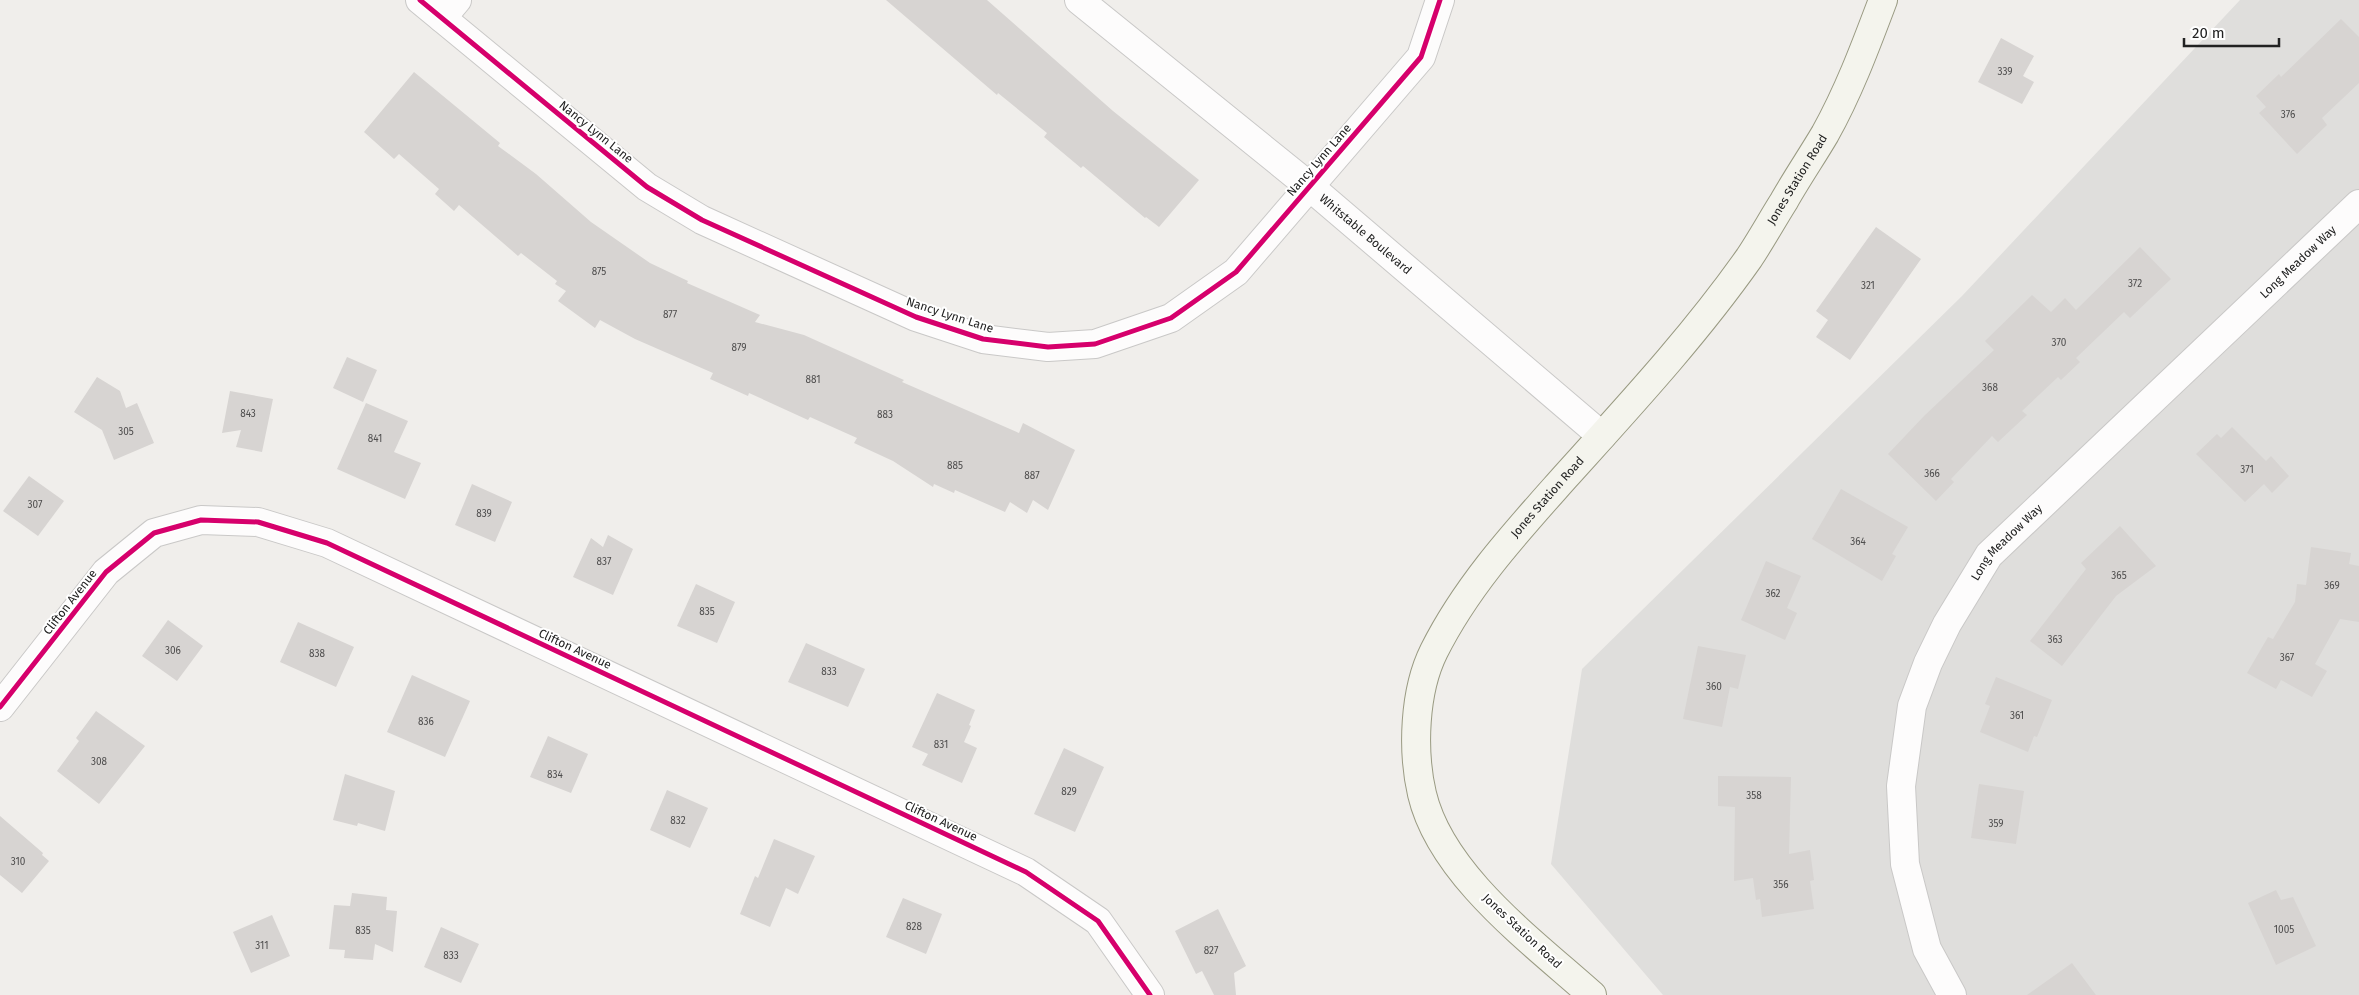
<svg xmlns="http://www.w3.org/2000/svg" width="2359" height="995" font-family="'Fira Sans',sans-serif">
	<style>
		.residential { fill: #dfdedc }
		.building { fill: #d7d4d2 }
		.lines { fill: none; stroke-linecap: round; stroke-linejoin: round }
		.street-casing { stroke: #c9c8c7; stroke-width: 30 }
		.secondary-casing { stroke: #999a82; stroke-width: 30 }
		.street { stroke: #fdfcfc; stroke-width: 28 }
		.secondary { stroke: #f4f4ed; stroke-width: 28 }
		.cycleway-casing { stroke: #fff; stroke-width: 8 }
		.cycleway { stroke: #d6006c; stroke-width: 5 }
		.labels { text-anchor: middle; stroke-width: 4; stroke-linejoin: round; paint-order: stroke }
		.number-label { font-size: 10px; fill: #4f4e4e }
		.street-label { font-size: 12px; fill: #222; stroke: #fff }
	</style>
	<rect width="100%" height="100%" fill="#f0eeeb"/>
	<path class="residential" d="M 2240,0 L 2359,0 L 2359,995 L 1663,995 L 1551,864 L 1582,669 L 1962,296 Z"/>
	<g class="building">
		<path d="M 886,0 L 987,0 L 1113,111 L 1199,180 L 1159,227 L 1146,217 L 1145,218 L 1083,166 L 1081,168 L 1044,137 L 1047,133 L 998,93 L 997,95 Z"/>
		<path d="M 2341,19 L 2359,37 L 2359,83 L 2322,118 L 2327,125 L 2297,154 L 2259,113 L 2266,107 L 2256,96 L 2279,74 L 2281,77 Z"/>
		<path d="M 2001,38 L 2034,56 L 2023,76 L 2034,82 L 2022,104 L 1978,82 Z"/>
		<path d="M 414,72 L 500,143 L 498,146 L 536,174 L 591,222 L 650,263 L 688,281 L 687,283 L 760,315 L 755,322 L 804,335 L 904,380 L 902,382 L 1019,433 L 1023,423 L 1075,450 L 1048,510 L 1033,500 L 1027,513 L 1010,502 L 1005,512 L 955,490 L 954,493 L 934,484 L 933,487 L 893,461 L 854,443 L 857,438 L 810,417 L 808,420 L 749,393 L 748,396 L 710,379 L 713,373 L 635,339 L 600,320 L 595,328 L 558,301 L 566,291 L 555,284 L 557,281 L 521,253 L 518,256 L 459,205 L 454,211 L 435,194 L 439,189 L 399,154 L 394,159 L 364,132 Z"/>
		<path d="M 1876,227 L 1921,259 L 1850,360 L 1816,337 L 1828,320 L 1816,311 Z"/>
		<path d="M 2140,247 L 2171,279 L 2130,318 L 2124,312 L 2076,358 L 2080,362 L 2061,380 L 2058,377 L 2022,411 L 2027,415 L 1998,442 L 1992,436 L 1951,479 L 1954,482 L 1936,501 L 1888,454 L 1924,416 L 1994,350 L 1985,341 L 2032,295 L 2051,312 L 2065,298 L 2076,310 Z"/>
		<path d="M 347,357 L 377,370 L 363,402 L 333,388 Z"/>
		<path d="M 97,377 L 120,391 L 126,408 L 137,403 L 154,443 L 114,460 L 102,430 L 74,412 Z"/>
		<path d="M 230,391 L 273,399 L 262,452 L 236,447 L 241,430 L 222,433 Z"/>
		<path d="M 366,403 L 408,421 L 394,452 L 421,463 L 405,499 L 337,469 Z"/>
		<path d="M 2232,427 L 2266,461 L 2271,456 L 2289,476 L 2272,493 L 2264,484 L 2245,502 L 2196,454 L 2217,434 L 2221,438 Z"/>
		<path d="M 29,476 L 64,501 L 38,536 L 3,511 Z"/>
		<path d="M 472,484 L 512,502 L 495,542 L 455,525 Z"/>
		<path d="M 1841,489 L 1908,527 L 1892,554 L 1896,556 L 1882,581 L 1812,539 Z"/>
		<path d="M 2120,526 L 2156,566 L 2116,596 L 2062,666 L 2030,641 L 2086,569 L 2081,563 Z"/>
		<path d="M 608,535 L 633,549 L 613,595 L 573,577 L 591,538 L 603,547 Z"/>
		<path d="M 2311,547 L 2351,553 L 2349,564 L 2359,566 L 2359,622 L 2340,619 L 2315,664 L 2327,671 L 2312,697 L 2281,680 L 2276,689 L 2247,673 L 2268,637 L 2273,639 L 2295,602 L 2297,584 L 2306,585 Z"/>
		<path d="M 1766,561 L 1801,576 L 1787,608 L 1797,613 L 1785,640 L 1741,620 Z"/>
		<path d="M 696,584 L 735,602 L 717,643 L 677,626 Z"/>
		<path d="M 168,620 L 203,646 L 177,681 L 142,656 Z"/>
		<path d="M 298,622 L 354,647 L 336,687 L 280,662 Z"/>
		<path d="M 806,643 L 865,669 L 848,707 L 788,682 Z"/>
		<path d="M 1698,646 L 1746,655 L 1738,689 L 1730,687 L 1722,727 L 1683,719 Z"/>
		<path d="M 412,675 L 470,701 L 445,757 L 387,732 Z"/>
		<path d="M 1996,677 L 2052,700 L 2037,737 L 2034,736 L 2028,752 L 1980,732 L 1990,706 L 1985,704 Z"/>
		<path d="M 937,693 L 975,710 L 969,725 L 971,726 L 964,742 L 977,748 L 962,783 L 922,765 L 928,754 L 912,747 Z"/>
		<path d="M 96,711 L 145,746 L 99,804 L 57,771 L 79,741 L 76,738 Z"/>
		<path d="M 548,736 L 588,754 L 571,793 L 530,777 Z"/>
		<path d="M 1064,748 L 1104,767 L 1075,832 L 1034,814 Z"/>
		<path d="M 345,774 L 395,791 L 385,831 L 358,823 L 357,826 L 333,820 Z"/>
		<path d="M 1718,776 L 1791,777 L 1789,854 L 1810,850 L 1814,880 L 1810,881 L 1814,909 L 1762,917 L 1760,899 L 1756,900 L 1753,878 L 1734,881 L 1735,807 L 1718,806 Z"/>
		<path d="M 1979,784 L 2024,791 L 2016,844 L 1971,838 Z"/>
		<path d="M 667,790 L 708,808 L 690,848 L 650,830 Z"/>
		<path d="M 0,816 L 43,853 L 42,855 L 49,861 L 22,893 L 0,875 Z"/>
		<path d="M 774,839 L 815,856 L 798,894 L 786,888 L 770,927 L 740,914 L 755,876 L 758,878 Z"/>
		<path d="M 2276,890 L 2281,900 L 2293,897 L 2316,946 L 2276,965 L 2248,903 Z"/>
		<path d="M 352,893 L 387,897 L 386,910 L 397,911 L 393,952 L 375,944 L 373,960 L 344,958 L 345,950 L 329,949 L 334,905 L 350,906 Z"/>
		<path d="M 903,898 L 942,914 L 926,954 L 886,937 Z"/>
		<path d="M 1218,909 L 1246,966 L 1234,973 L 1236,995 L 1214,995 L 1202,971 L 1196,974 L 1175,931 Z"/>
		<path d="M 272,915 L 290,956 L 251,973 L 233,932 Z"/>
		<path d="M 441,927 L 479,944 L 461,983 L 424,967 Z"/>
		<path d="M 2072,963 L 2096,995 L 2027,995 Z"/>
	</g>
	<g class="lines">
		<g class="street-casing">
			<g id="street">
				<path d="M 420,0 L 647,187 L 702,220 L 916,317 L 983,339 L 1048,347 L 1095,344 L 1171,318 L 1236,272 L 1421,57 L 1440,0"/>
				<path id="s1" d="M 1079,0 L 1309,186 L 1602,436"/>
				<path d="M 442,18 L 457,0"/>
				<path d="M 0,707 L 106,572 L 154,533 L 201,520 L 258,522 L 327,543 L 1026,872 L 1098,921 L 1150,995"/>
				<path id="s2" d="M 1952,995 L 1927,949 L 1905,864 L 1901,786 L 1912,706 L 1928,663 L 1947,624 L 1989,555 L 2359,204"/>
			</g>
		</g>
		<g class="secondary-casing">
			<g id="secondary">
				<path id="s3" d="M 1592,995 C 1533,942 1441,875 1422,794 C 1412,751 1414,691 1434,651 C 1467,585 1517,531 1565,477 C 1629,406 1694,336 1749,258 C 1761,240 1772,220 1784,201 C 1797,178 1812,156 1825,134 C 1849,91 1866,45 1883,0"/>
			</g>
		</g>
		<use href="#street" class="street"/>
		<use href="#secondary" class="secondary"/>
		<g class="cycleway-casing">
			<g id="cycleway">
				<path d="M 420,0 L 647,187 L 702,220 L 916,317 L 983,339 L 1048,347 L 1095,344 L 1171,318 L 1236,272 L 1421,57 L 1440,0"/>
				<path d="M 0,707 L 106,572 L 154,533 L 201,520 L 258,522 L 327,543 L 1026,872 L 1098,921 L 1150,995"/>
			</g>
		</g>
		<use href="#cycleway" class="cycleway"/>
	</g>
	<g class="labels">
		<g class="number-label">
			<text x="2005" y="75">339</text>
			<text x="2288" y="118">376</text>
			<text x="599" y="275">875</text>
			<text x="2135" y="287">372</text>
			<text x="1868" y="289">321</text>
			<text x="670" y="318">877</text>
			<text x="2059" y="346">370</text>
			<text x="739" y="351">879</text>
			<text x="813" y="383">881</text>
			<text x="1990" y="391">368</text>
			<text x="248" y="417">843</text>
			<text x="885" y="418">883</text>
			<text x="126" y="435">305</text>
			<text x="375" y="442">841</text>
			<text x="955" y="469">885</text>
			<text x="2247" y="473">371</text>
			<text x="1932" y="477">366</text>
			<text x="1032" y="479">887</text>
			<text x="35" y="508">307</text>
			<text x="484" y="517">839</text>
			<text x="1858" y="545">364</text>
			<text x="604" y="565">837</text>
			<text x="2119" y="579">365</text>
			<text x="2332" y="589">369</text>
			<text x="1773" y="597">362</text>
			<text x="707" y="615">835</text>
			<text x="2055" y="643">363</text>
			<text x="173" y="654">306</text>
			<text x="317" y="657">838</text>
			<text x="2287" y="661">367</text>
			<text x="829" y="675">833</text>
			<text x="1714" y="690">360</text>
			<text x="2017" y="719">361</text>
			<text x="426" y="725">836</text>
			<text x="941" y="748">831</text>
			<text x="99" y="765">308</text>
			<text x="555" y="778">834</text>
			<text x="1069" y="795">829</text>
			<text x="1754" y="799">358</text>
			<text x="678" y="824">832</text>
			<text x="1996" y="827">359</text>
			<text x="18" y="865">310</text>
			<text x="1781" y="888">356</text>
			<text x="914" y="930">828</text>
			<text x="2284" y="933">1005</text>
			<text x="363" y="934">835</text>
			<text x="262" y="949">311</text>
			<text x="1211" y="954">827</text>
			<text x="451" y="959">833</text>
		</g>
		<g class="street-label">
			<text transform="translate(596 132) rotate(39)" y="4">Nancy Lynn Lane</text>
			<text transform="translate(1319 160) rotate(-49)" y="4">Nancy Lynn Lane</text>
			<text dy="4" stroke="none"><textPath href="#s3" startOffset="1010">Jones Station Road</textPath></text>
			<text dy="4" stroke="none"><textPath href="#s1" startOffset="370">Whitstable Boulevard</textPath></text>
			<text dy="4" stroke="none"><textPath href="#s2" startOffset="895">Long Meadow Way</textPath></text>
			<text transform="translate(950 315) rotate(18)" y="4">Nancy Lynn Lane</text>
			<text dy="4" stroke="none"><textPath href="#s3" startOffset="605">Jones Station Road</textPath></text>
			<text dy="4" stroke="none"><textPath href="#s2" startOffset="490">Long Meadow Way</textPath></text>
			<text transform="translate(70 602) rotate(-52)" y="4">Clifton Avenue</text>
			<text transform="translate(575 649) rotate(25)" y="4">Clifton Avenue</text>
			<text transform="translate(941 821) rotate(25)" y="4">Clifton Avenue</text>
			<text transform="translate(1522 931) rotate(43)" y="4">Jones Station Road</text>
		</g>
	</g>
	<path d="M2184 38v8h95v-8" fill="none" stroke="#222222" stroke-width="2.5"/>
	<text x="2192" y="38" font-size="15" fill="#222222" stroke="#ffffff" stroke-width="4" paint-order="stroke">20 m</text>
</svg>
